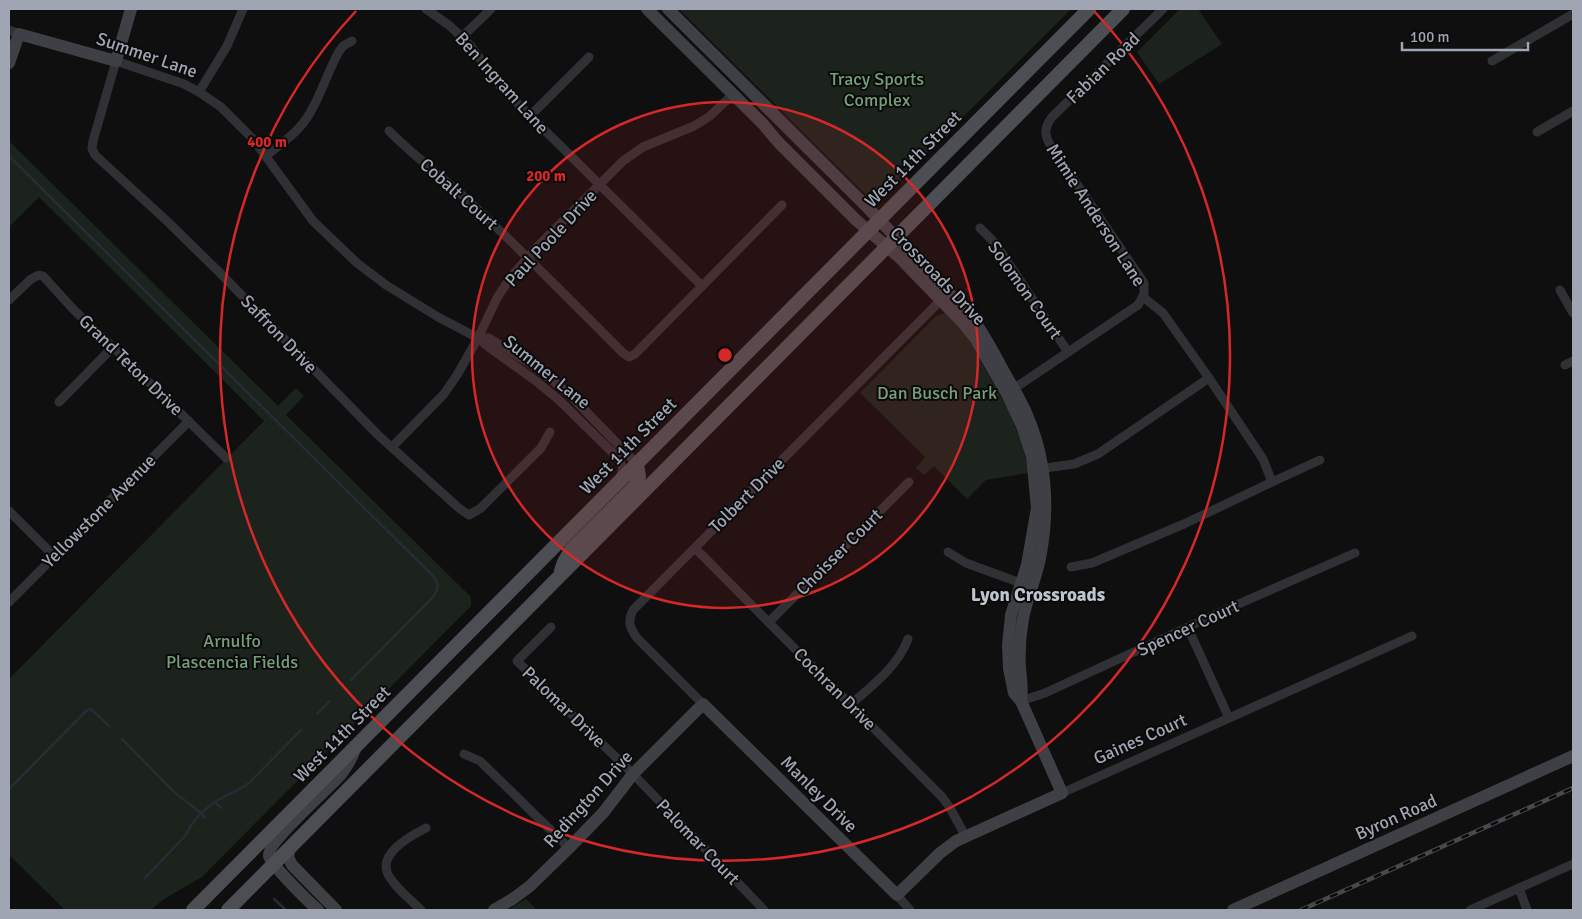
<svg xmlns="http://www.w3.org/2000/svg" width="1582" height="919" font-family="Signika,sans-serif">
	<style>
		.green { fill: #1b231c }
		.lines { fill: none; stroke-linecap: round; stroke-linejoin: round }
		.stream { stroke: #252d34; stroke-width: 2.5 }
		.street { stroke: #303135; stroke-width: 9 }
		.secondary { stroke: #3e4045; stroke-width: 12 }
		.primary { stroke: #4c4e54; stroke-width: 14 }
		.rail-casing { stroke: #47494e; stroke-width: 4.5 }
		.rail { stroke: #0a0a0b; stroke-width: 2.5; stroke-dasharray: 8; stroke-linecap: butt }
		.ring { fill: none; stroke: #d62828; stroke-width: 2.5 }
		.labels { text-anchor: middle; stroke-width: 4; stroke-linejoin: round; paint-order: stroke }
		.street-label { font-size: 18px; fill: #9fa5b2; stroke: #0a0a0b }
		.park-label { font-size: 18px; fill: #769e78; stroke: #0a0a0b }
		.neighbourhood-label { font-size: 19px; font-weight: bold; fill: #c0c4ce; stroke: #0a0a0b }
		.centre { fill: #d62828; stroke: #0a0a0b; stroke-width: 2.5 }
		.ring-label { font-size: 15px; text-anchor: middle; font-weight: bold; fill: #d62828; stroke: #0a0a0b; stroke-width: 4; stroke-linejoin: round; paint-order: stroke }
	</style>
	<rect width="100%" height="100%" fill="#0f0f10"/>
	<g class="green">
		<path d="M 679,9 L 1071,9 L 886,194 C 879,200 872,199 865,194 Z"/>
		<path d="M 1180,9 L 1198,9 L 1222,44 L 1159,84 L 1137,52 Z"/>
		<path d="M 9,141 L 278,406 L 296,388 L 304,396 L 286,415 L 471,597 L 471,606 L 202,877 L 164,899 L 151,910 L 65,910 L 9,855 L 9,679 L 264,421 L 39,197 L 9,227 Z"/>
		<path d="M 945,313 L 966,335 L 1009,411 L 1023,447 L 1029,473 L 986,480 L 967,499 L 934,466 L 924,475 L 916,468 L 925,457 L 860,393 L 936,316 Z"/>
		<path d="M 526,899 L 537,910 L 507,910 Z"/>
	</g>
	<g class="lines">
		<g class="stream">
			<path d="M 9,156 L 435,578 C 439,585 438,589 434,596 L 351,680"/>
			<path d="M 317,714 L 330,701"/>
			<path d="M 122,739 L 174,792 L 201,813 L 215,802 L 221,808"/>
			<path d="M 9,789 L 86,711 L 90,709 L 92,710 L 109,726"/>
			<path d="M 215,802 C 226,795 238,791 249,783 L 301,730"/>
			<path d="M 145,878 L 185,836 L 192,824 L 201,813 L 205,818"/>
			<path d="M 274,899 L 286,910"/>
		</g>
		<g class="street">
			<path d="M 426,9 L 450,26 L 470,45 L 500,86 L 702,286"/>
			<path d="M 9,30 L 19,34"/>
			<path d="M 462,37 L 491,9"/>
			<path d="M 1492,61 L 1573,14"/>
			<path d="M 199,92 L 227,46 L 243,9"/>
			<path d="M 530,116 L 589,57"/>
			<path d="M 389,131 C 415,157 445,179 472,204 C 523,252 573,303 623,353 L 629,357 L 635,354 L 782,205"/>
			<path d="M 1537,132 L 1573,111"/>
			<path d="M 266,156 C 282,143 300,131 310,113 C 321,94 328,72 338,53 L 343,46 L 352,41"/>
			<path d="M 980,228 L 995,243 L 1068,352"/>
			<path d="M 1560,290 L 1573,313"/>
			<path d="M 9,300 L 31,279 L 39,275 L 43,276 L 74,310 L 113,347 L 226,458"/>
			<path d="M 478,338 L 489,338 L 543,372 L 572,397 L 637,464"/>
			<path d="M 1565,365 L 1573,361"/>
			<path d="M 1009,392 L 1138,305 L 1144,294 L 1144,283 L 1051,146 C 1044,135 1044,128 1052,117 L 1163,9"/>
			<path d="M 59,402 L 113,347"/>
			<path d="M 550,432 L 541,448 L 481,508 L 469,515 L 460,509 L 378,435 L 220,273 L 168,222 L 95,155 L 92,149 L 93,141 L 116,61 L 184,84 L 199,92 L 221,107 L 253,139 L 313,221 L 357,263 L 386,285 L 438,317 L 478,338 L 490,348 L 536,381 L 559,400 L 618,458 L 623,468 L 620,478"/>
			<path d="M 392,447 L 444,394 L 457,375 L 478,338 L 497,298 L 510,278 L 536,248 L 623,161 L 643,147 L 694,126 L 710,116 L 733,94"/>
			<path d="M 1038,469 L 1074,464 L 1098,454 L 1209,378"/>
			<path d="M 1272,482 L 1320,460"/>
			<path d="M 9,511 L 54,556"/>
			<path d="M 695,548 L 943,798 L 950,808 L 966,837"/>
			<path d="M 948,552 L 966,563 L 1026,585"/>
			<path d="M 1071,567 L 1092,563 L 1184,524 L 1272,482 L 1263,459 L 1209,378 L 1163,313 L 1143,297"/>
			<path d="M 9,602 L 189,421"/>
			<path d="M 769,622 L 909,482"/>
			<path d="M 551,627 L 517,661 L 633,774 L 764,910"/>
			<path d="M 1188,628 L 1229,718"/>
			<path d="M 1021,701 L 1045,693 L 1227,609 L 1355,553"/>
			<path d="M 703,704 L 637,638 C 630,628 627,622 633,610 L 944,297"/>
			<path d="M 851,704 C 872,686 898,666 908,639"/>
			<path d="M 464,754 L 480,761 L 569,848"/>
			<path d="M 1062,793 L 1412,636"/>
			<path d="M 1519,888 L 1527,910"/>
			<path d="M 897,895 L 910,910"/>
			<path d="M 421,910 C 411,900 392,885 387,872 C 380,852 412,835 426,828"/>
			<path d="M 1470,910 L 1573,864"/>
		</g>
		<g class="secondary">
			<path d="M 668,9 L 868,208 L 971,316 C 984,334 994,353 1004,372 C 1012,386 1021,400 1027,415 C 1046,459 1049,507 1041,553 C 1038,575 1027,596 1023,619 C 1020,635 1019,651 1020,668 C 1021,680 1023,688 1021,701"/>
			<path d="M 9,63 L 19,34 L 116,61 L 131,9"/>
			<path d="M 290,848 L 288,857 L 292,865 L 336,910"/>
			<path d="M 318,910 C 309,902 271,865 269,856 C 266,842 331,787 342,773 C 348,765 352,758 355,749"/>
			<path d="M 494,910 L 514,898 L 530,886 L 569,848 L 603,813 L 633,774 L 703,704 L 897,895 L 940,853 L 956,841 L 1062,793 L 1021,701 L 1014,693 L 1009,668 L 1008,645 L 1011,615 L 1027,565 L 1037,508 L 1032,456 L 1022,426 L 1007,394 L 975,338 L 962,322 L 899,257 L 856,220 L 779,143 L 763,124 L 647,9"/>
			<path d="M 1233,910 L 1573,756"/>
		</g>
		<g class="primary">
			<path d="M 561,571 L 564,562 L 571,550 L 635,486 L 639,477 L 637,464"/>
			<path d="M 193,910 L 1089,9"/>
			<path d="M 228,910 L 1123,9"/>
		</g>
		<g class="rail-casing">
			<path id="rail" d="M 1301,910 L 1573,788"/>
		</g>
		<use href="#rail" class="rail"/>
	</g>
	<circle cx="725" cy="355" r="253" fill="#d62828" fill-opacity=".12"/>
	<g class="ring">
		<circle cx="725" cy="355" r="253"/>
		<path d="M1094 11A505 505 0 1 1 356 11"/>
	</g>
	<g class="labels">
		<g class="street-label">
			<text transform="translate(147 55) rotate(19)" y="6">Summer Lane</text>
			<text transform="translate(1103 68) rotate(-44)" y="6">Fabian Road</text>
			<text transform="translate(502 83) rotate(48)" y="6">Ben Ingram Lane</text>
			<text transform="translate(913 159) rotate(-45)" y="6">West 11th Street</text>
			<text transform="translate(459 194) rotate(42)" y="6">Cobalt Court</text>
			<text transform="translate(1096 215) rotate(57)" y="6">Mimie Anderson Lane</text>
			<text transform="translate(551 238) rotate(-47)" y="6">Paul Poole Drive</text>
			<text transform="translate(938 276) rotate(46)" y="6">Crossroads Drive</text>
			<text transform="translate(1025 290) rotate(55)" y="6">Solomon Court</text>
			<text transform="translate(279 334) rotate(46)" y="6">Saffron Drive</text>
			<text transform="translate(131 365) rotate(44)" y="6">Grand Teton Drive</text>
			<text transform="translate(547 372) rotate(39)" y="6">Summer Lane</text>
			<text transform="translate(628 446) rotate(-45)" y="6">West 11th Street</text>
			<text transform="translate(747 495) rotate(-45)" y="6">Tolbert Drive</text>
			<text transform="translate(99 511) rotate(-45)" y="6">Yellowstone Avenue</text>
			<text transform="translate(839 552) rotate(-45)" y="6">Choisser Court</text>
			<text transform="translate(1188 628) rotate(-25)" y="6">Spencer Court</text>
			<text transform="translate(835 689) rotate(45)" y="6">Cochran Drive</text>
			<text transform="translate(564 707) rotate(44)" y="6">Palomar Drive</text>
			<text transform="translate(342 734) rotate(-45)" y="6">West 11th Street</text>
			<text transform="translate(1140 739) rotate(-24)" y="6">Gaines Court</text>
			<text transform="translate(819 794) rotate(45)" y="6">Manley Drive</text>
			<text transform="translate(588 799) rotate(-48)" y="6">Redington Drive</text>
			<text transform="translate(1396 817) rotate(-24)" y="6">Byron Road</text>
			<text transform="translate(698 842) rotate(46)" y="6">Palomar Court</text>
		</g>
		<g class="park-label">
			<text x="877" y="85">Tracy Sports<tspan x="877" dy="21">Complex</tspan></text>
			<text x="937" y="399">Dan Busch Park</text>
			<text x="232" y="647">Arnulfo<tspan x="232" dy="21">Plascencia Fields</tspan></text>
		</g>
		<g class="neighbourhood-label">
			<text x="1038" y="601">Lyon Crossroads</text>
		</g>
	</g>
	<circle cx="725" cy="355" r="8" class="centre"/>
	<g class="ring-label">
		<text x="267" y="147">400 m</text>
		<text x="546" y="181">200 m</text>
	</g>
	<rect width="1582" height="919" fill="none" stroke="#9fa5b2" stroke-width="20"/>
	<path d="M1402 42v8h126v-8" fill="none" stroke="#9fa5b2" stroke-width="2.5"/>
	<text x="1410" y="42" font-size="15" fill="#9fa5b2" stroke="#0a0a0b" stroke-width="4" paint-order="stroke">100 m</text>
</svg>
